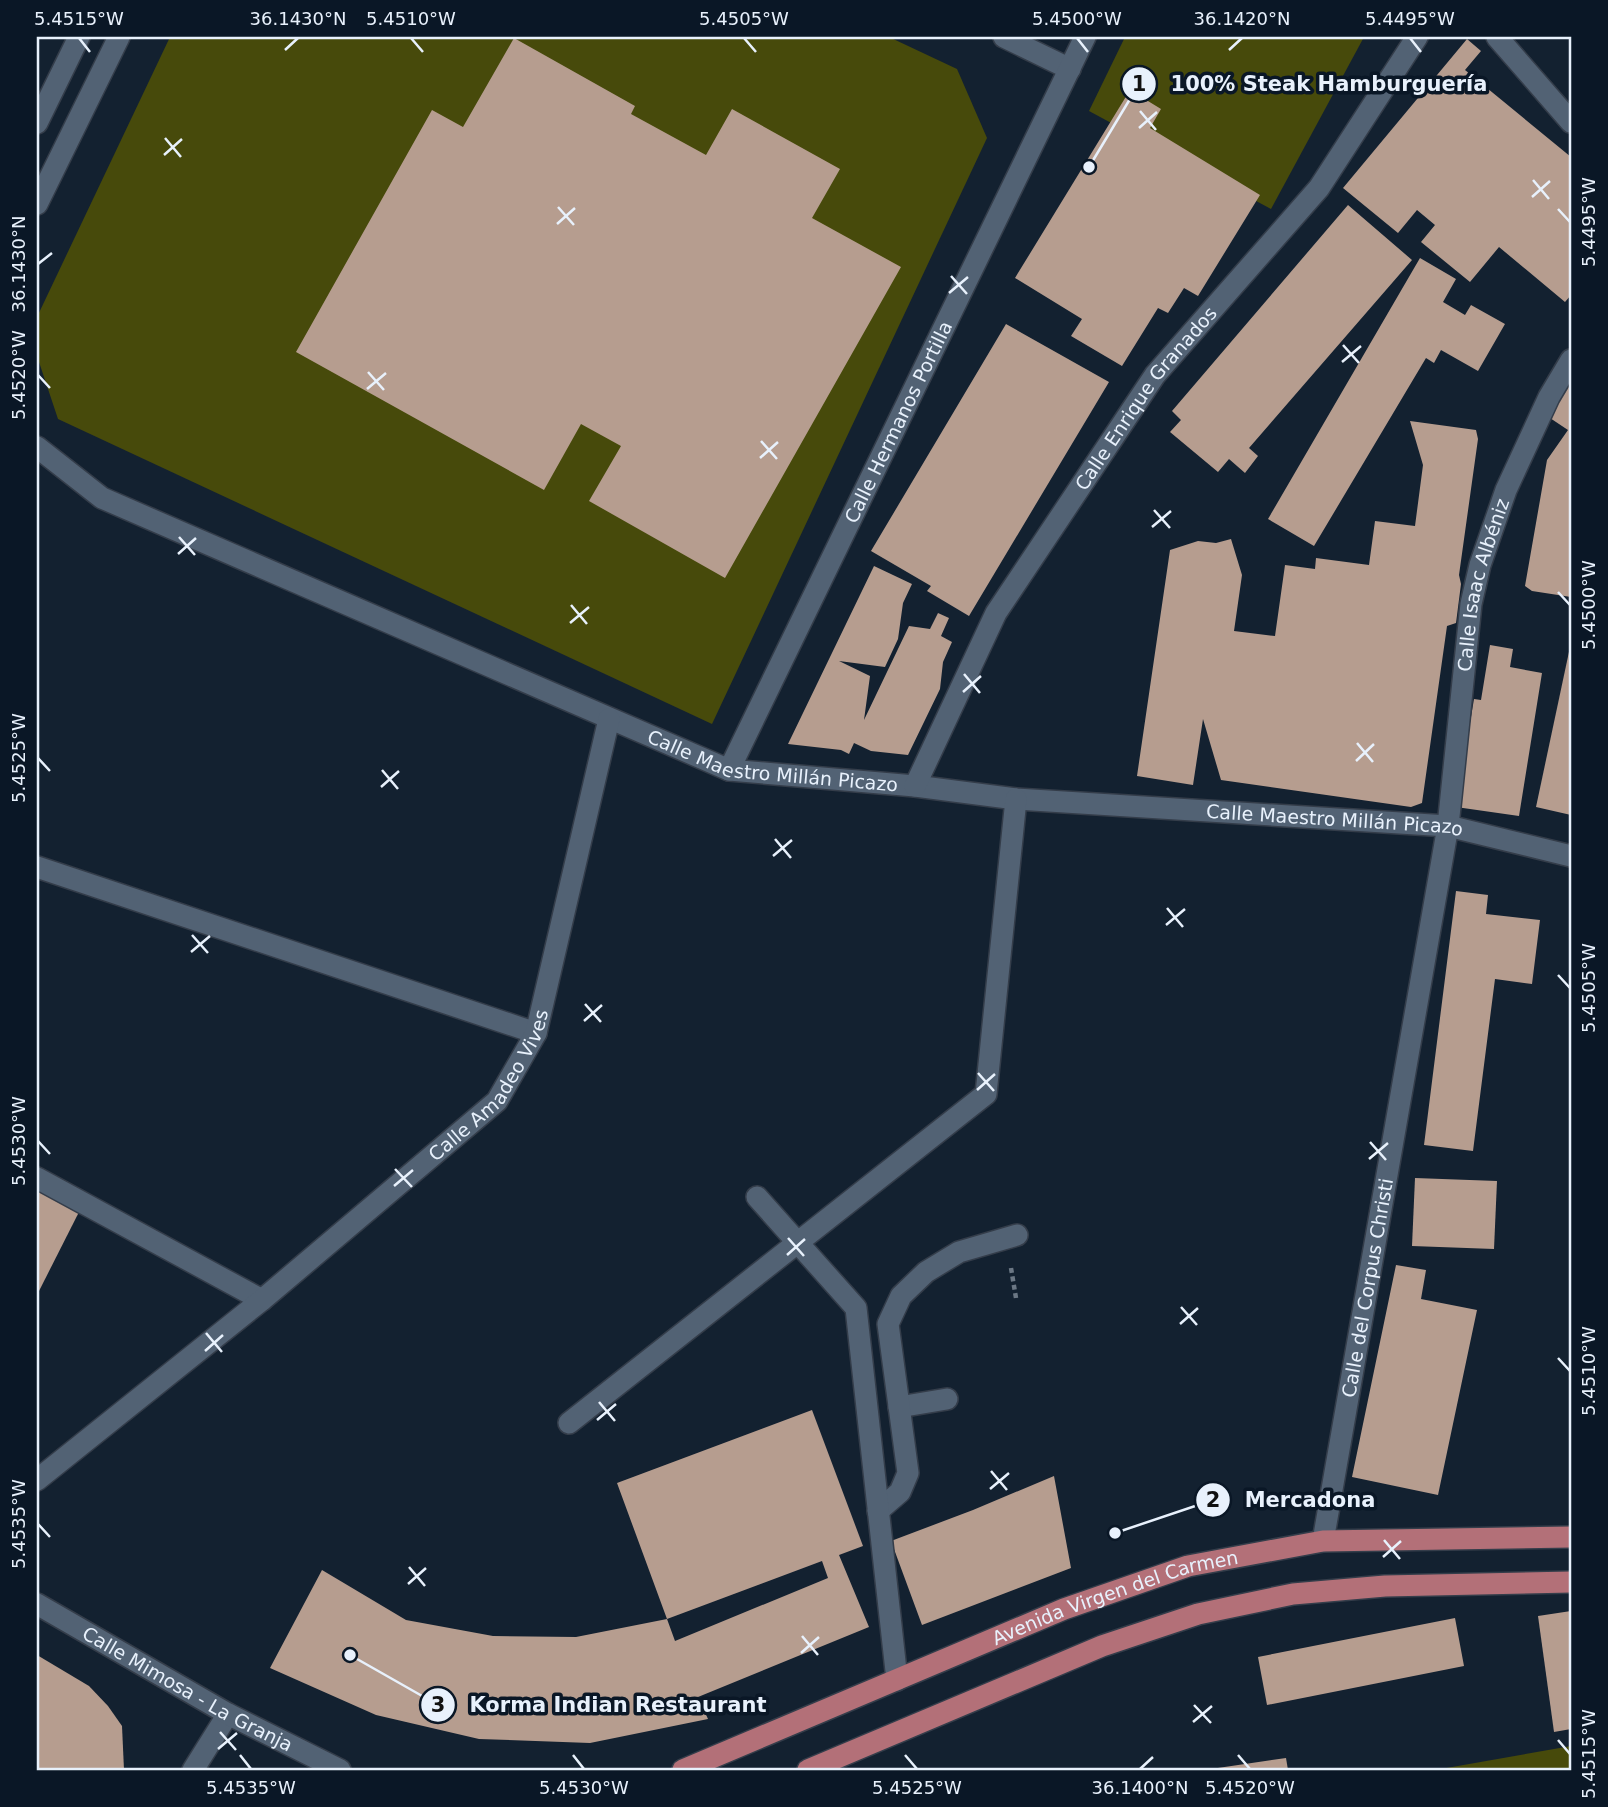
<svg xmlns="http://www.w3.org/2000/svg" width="1608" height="1807" font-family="'DejaVu Sans',sans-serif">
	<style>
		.green { fill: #474a0b }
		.building { fill: #b69d8f }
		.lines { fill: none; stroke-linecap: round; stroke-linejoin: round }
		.service-casing { stroke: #343d4a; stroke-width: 24 }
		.minor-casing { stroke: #343d4a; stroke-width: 24 }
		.secondary-casing { stroke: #343d4a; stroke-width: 24 }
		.primary-casing { stroke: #343d4a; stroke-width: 24 }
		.path { stroke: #6b7784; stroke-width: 4.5; stroke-dasharray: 5 3.5; stroke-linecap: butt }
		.service { stroke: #526274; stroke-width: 21 }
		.minor { stroke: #526274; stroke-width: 21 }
		.secondary { stroke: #526274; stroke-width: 21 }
		.primary { stroke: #b37078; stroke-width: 21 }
		.ticks { fill: none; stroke: #e8f1fc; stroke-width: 2.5 }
		.labels { text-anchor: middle; stroke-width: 7; stroke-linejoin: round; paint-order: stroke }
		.street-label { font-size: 19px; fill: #e8f1fc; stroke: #0a1726 }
		.leader { fill: none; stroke: #e8f1fc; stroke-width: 2.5 }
		.callout-dot { fill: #e8f1fc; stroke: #0a1726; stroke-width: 2.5 }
		.mark-label { font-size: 21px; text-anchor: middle; font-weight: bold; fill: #111 }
		.callout-label { font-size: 21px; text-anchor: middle; font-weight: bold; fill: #e8f1fc; stroke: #0a1726; stroke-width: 7; stroke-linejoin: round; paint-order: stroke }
		.neatline { fill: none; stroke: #e8f1fc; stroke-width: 2.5 }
		.ticks-label { font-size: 18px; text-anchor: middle; fill: #e8f1fc }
	</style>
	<rect width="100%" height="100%" fill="#132130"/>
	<g class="green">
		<path d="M 170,37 L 889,37 L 957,69 L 987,138 L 712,724 L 58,419 L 37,356 L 37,317 Z"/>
		<path d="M 1125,37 L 1364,37 L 1271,209 L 1089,111 Z"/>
		<path d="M 1571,1746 L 1571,1770 L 1435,1770 Z"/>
	</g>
	<g class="building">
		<path d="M 514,38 L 635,106 L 631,114 L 706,155 L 732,109 L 840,169 L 812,218 L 901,267 L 725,578 L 589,501 L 621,446 L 581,424 L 544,490 L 296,352 L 432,110 L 463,127 Z"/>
		<path d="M 1467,39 L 1481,51 L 1465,70 L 1571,157 L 1571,295 L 1565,302 L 1499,247 L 1470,282 L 1421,242 L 1435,225 L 1417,210 L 1398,233 L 1343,188 Z"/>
		<path d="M 1130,90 L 1161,109 L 1150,128 L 1260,195 L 1198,296 L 1184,288 L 1168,313 L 1158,308 L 1122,366 L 1071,336 L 1082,319 L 1015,278 Z"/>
		<path d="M 1348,205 L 1412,260 L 1249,448 L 1258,456 L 1245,473 L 1229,459 L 1218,472 L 1170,432 L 1181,420 L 1172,411 Z"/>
		<path d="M 1420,258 L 1456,279 L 1443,302 L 1465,315 L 1471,305 L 1505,324 L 1478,371 L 1441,350 L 1434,363 L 1426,358 L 1314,546 L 1268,519 Z"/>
		<path d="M 1006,324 L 1109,382 L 969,616 L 927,591 L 931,586 L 871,551 Z"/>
		<path d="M 1571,381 L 1571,597 L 1532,591 L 1525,586 L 1547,460 L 1568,430 L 1547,416 Z"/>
		<path d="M 1410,421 L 1476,430 L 1478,439 L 1459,575 L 1461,584 L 1456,623 L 1447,626 L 1422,803 L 1411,807 L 1221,780 L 1203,719 L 1193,785 L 1137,776 L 1170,550 L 1198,541 L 1216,543 L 1231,539 L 1242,575 L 1234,631 L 1275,636 L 1285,565 L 1315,569 L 1316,558 L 1369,565 L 1375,521 L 1415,526 L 1423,465 Z"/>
		<path d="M 874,566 L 912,584 L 903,603 L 898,639 L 885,667 L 839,661 L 870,676 L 864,720 L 909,626 L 930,629 L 938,613 L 949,618 L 941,636 L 952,642 L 943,662 L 940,689 L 908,755 L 871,751 L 854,743 L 849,754 L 841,750 L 788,744 Z"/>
		<path d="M 1490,645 L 1513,649 L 1510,667 L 1542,673 L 1519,816 L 1456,807 L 1474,699 L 1481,700 Z"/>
		<path d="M 1570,647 L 1571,647 L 1571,815 L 1536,807 Z"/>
		<path d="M 1456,891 L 1488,895 L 1486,914 L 1540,920 L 1532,984 L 1495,979 L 1473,1151 L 1424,1145 Z"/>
		<path d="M 1415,1178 L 1497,1181 L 1494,1249 L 1412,1246 Z"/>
		<path d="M 37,1186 L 80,1210 L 37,1295 Z"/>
		<path d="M 1396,1265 L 1426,1270 L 1421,1299 L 1477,1310 L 1438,1495 L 1352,1477 Z"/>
		<path d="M 812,1410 L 863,1546 L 839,1555 L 869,1627 L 698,1697 L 708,1719 L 590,1743 L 479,1739 L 376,1715 L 270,1668 L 322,1570 L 406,1620 L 493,1636 L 576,1637 L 667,1619 L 675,1641 L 828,1578 L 822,1561 L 667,1619 L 617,1483 Z"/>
		<path d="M 1054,1476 L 1071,1568 L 922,1625 L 891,1541 L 973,1510 Z"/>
		<path d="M 1571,1611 L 1571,1729 L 1554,1732 L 1538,1616 Z"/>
		<path d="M 1455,1618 L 1464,1666 L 1267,1705 L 1258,1657 Z"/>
		<path d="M 37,1655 L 89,1686 L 108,1706 L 122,1726 L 124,1770 L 37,1770 Z"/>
		<path d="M 1286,1758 L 1288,1770 L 1211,1770 L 1211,1769 Z"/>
	</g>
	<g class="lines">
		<g class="service-casing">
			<g id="service">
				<path d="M 899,1407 L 947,1399"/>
				<path d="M 878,1511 L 900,1492 L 908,1473 L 888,1324 L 901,1296 L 926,1272 L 959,1252 L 1017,1235"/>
			</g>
		</g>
		<g class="minor-casing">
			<g id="minor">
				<path d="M 1004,37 L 1070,69"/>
				<path d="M 1497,37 L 1571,122"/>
				<path id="s1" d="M 37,447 L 102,498 L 729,770 L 915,786 L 1016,799 L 1448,826 L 1571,856"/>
				<path id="s2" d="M 729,770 L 1085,37"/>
				<path id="s3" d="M 915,786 L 996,613 L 1155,375 L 1319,188 L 1417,37"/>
				<path d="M 37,867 L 536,1033"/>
				<path d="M 37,1178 L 262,1300"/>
				<path d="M 757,1197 L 856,1308 L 897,1680"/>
				<path d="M 569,1423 L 986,1094 L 1016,799"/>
				<path id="s4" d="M 37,1480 L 262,1300 L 497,1101 L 536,1033 L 609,719"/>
				<path id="s5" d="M 1323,1541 L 1448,826 L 1471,604 L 1480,565 L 1506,490 L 1549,397 L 1571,360"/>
				<path d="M 193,1770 L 228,1714"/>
			</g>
		</g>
		<g class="secondary-casing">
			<g id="secondary">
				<path d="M 37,123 L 79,37"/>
				<path d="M 37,204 L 119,37"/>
				<path id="s6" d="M 37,1604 L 228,1714 L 340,1770"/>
			</g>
		</g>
		<g class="primary-casing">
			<g id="primary">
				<path id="s7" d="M 683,1770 L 1064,1609 L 1188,1566 L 1323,1541 L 1571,1537"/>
				<path d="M 808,1770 L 1102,1646 L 1198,1614 L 1293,1594 L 1385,1586 L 1571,1582"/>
			</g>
		</g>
		<path class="path" d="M 1011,1268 L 1016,1298"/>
		<use href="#service" class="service"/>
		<use href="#minor" class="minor"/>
		<use href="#secondary" class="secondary"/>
		<use href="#primary" class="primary"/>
	</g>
	<path class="ticks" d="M 79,38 L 90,52M 411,38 L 423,52M 744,38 L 756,52M 1077,38 L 1088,52M 1410,38 L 1421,52M 285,50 L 298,38M 1229,50 L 1242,38M 1140,111 L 1156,130M 1139,128 L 1157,112M 165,138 L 181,157M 164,155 L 182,139M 1533,180 L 1549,199M 1532,197 L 1550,181M 558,207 L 574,225M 1558,209 L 1570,222M 557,224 L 575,208M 38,264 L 52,253M 951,276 L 967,294M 949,293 L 968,277M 1343,345 L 1359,363M 1342,362 L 1361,346M 368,372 L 384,390M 38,375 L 50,388M 367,389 L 386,373M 761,441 L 777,459M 760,458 L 778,442M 1154,510 L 1170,528M 1152,527 L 1171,511M 179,537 L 195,555M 178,554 L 196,538M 1558,592 L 1570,605M 571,605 L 587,624M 570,623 L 589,607M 964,674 L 980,693M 963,692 L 981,676M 1357,743 L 1373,762M 38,758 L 50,771M 1356,761 L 1374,744M 382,770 L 398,789M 381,787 L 399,771M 775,839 L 791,858M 773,856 L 792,840M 1167,908 L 1183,927M 1166,925 L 1185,909M 192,935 L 208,953M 191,952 L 210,936M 1558,975 L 1570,988M 585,1004 L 601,1022M 584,1021 L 602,1005M 978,1073 L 994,1091M 977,1090 L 995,1074M 38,1141 L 50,1154M 1370,1142 L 1386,1160M 1369,1159 L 1388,1143M 395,1169 L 412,1187M 394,1186 L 413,1170M 788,1238 L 804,1256M 787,1255 L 805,1239M 1181,1307 L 1197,1325M 1180,1324 L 1198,1308M 206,1333 L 222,1352M 205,1351 L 223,1335M 1558,1358 L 1570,1371M 599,1402 L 615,1421M 597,1420 L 616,1404M 991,1471 L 1007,1490M 990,1489 L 1009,1473M 38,1524 L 50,1537M 1384,1540 L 1400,1559M 1383,1557 L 1401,1541M 409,1567 L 425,1586M 408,1584 L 426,1568M 802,1636 L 818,1655M 801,1653 L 819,1637M 1194,1705 L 1211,1723M 1193,1722 L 1212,1706M 220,1732 L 236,1750M 1558,1740 L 1570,1754M 218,1749 L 237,1733M 240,1755 L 251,1769M 573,1755 L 584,1769M 905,1755 L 917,1769M 1238,1755 L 1250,1769M 1140,1769 L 1153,1757"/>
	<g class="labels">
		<g class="street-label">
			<text dy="7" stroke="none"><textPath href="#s3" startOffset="453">Calle Enrique Granados</textPath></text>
			<text dy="7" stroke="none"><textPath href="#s2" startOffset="387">Calle Hermanos Portilla</textPath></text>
			<text dy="7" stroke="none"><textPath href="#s5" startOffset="970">Calle Isaac Albéniz</textPath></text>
			<text dy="7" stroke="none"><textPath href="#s1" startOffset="807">Calle Maestro Millán Picazo</textPath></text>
			<text dy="7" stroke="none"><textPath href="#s1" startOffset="1374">Calle Maestro Millán Picazo</textPath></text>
			<text dy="7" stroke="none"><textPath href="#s4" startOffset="604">Calle Amadeo Vives</textPath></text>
			<text dy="7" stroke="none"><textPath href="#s5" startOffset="257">Calle del Corpus Christi</textPath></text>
			<text dy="7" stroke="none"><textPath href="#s7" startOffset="466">Avenida Virgen del Carmen</textPath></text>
			<text dy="7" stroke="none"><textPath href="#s6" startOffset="173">Calle Mimosa - La Granja</textPath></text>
		</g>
	</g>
	<path class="leader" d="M1089 167L1139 84M1115 1533L1213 1500M350 1655L438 1705"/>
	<g class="callout-dot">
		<circle cx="1089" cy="167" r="7"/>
		<circle cx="1115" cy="1533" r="7"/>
		<circle cx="350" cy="1655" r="7"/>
		<circle cx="1139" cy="84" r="18"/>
		<circle cx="1213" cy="1500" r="18"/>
		<circle cx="438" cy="1705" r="18"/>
	</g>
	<g class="mark-label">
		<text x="1139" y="91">1</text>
		<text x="1213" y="1507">2</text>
		<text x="438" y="1712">3</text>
	</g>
	<g class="callout-label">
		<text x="1329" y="91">100% Steak Hamburguería</text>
		<text x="1310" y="1507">Mercadona</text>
		<text x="618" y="1712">Korma Indian Restaurant</text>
	</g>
	<rect width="1608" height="1807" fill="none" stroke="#0a1726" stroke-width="77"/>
	<rect x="38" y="38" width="1532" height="1731" class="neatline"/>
	<g class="ticks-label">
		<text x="79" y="25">5.4515°W</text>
		<text x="298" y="25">36.1430°N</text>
		<text x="411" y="25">5.4510°W</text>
		<text x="744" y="25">5.4505°W</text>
		<text x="1077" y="25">5.4500°W</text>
		<text x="1242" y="25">36.1420°N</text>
		<text x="1410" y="25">5.4495°W</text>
		<text transform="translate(1589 222) rotate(-90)" y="6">5.4495°W</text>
		<text transform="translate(19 264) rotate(-90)" y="6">36.1430°N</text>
		<text transform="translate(19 375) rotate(-90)" y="6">5.4520°W</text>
		<text transform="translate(1589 605) rotate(-90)" y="6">5.4500°W</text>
		<text transform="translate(19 758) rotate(-90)" y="6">5.4525°W</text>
		<text transform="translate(1589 988) rotate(-90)" y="6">5.4505°W</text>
		<text transform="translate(19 1141) rotate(-90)" y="6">5.4530°W</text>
		<text transform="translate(1589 1371) rotate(-90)" y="6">5.4510°W</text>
		<text transform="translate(19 1524) rotate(-90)" y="6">5.4535°W</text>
		<text transform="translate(1589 1754) rotate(-90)" y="6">5.4515°W</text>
		<text x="251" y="1794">5.4535°W</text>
		<text x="584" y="1794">5.4530°W</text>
		<text x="917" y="1794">5.4525°W</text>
		<text x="1140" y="1794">36.1400°N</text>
		<text x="1250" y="1794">5.4520°W</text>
	</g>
</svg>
